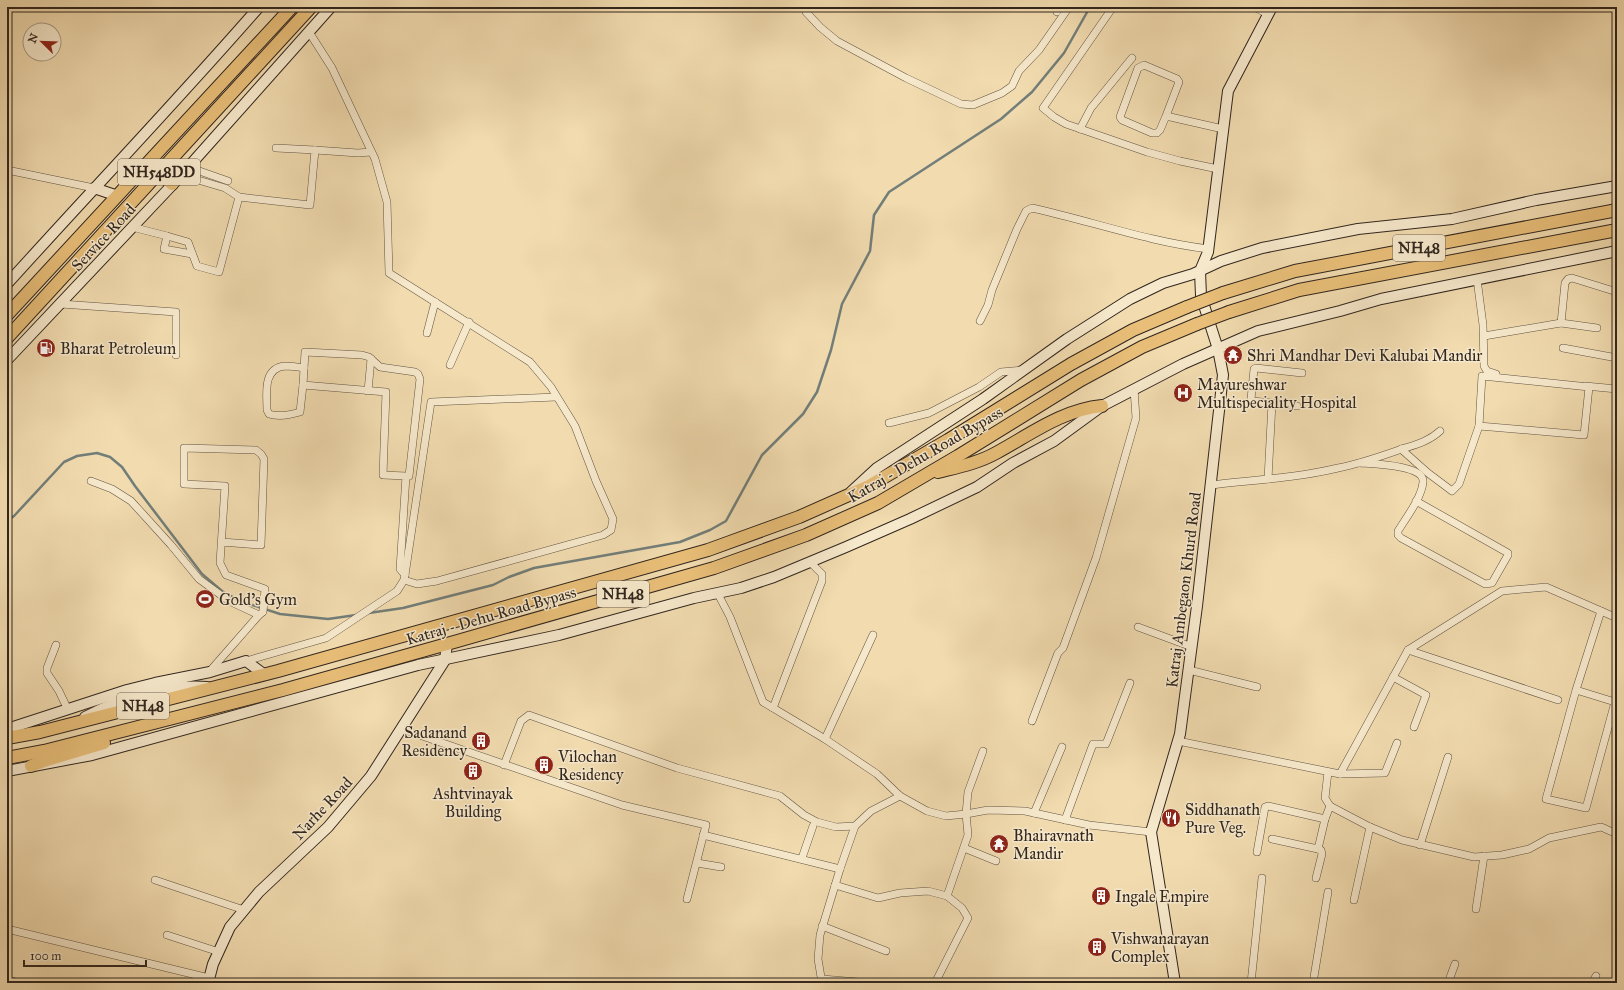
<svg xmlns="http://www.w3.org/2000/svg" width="1624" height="990" font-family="'IM FELL Great Primer',serif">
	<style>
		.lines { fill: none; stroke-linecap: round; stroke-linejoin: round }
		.stream { stroke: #727e79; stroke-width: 2.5 }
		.street-casing { stroke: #615342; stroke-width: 8 }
		.secondary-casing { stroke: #31261e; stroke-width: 12 }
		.highway-casing { stroke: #31261e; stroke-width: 14 }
		.street { stroke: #f6e8cb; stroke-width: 7 }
		.secondary { stroke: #f6e8cb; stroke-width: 10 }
		.highway { stroke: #e8be78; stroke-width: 12 }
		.highway-bridge-casing { stroke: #31261e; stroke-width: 14; stroke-linecap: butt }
		.highway-bridge { stroke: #e8be78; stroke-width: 12 }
		.labels { text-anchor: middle; stroke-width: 3; stroke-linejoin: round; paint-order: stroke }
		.shield { fill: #f6e8cb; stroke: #6c6052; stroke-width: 1 }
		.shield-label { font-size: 15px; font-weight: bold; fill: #31261e }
		.street-label { font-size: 16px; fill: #31261e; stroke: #f6e8cb }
		.poi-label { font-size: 16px; fill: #31261e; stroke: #f6e8cb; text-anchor: start }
	</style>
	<rect width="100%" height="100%" fill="#f1dbaf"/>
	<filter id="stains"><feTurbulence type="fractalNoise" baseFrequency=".005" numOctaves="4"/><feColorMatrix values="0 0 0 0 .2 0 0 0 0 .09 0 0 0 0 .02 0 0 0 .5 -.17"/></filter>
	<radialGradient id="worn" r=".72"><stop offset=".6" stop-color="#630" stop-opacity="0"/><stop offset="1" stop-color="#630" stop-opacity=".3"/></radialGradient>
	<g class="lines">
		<g class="stream">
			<path d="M 7,521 L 14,516 L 64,462 L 77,456 L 97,453 L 110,457 L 122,467 L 135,486 L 202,574 L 222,591 L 240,601 L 280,614 L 328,619 L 356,615"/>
			<path d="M 369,613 L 403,608 L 493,585 L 509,577 L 534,568 L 680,542 L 710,530 L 726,521 L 762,455 L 803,414 L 817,392 L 831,350 L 842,304 L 870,251 L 874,215 L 889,192 L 1001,119 L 1032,92 L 1064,53 L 1090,7"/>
		</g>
		<g class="street-casing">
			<g id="street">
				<path d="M 804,7 L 806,12 L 820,27 L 837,41 L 906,78 L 961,104 L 973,105 L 1002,93 L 1012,86 L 1019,71 L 1039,50 L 1069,7"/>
				<path d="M 1113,7 L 1043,108 L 1054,117 L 1066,124 L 1147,152 L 1180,161 L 1218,169"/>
				<path d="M 1254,7 L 1268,14"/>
				<path d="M 1057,12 L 1059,7"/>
				<path d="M 309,32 L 332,68 L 375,159 L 387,202 L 389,273 L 530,362 L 551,387 L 575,426 L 596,481 L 613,519 L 611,530 L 603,535 L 437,581 L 417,584 L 404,580"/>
				<path d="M 1166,116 L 1179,82 L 1177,79 L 1144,65 L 1138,68 L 1120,117 L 1122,120 L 1152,133 L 1157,133 L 1160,130 L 1166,116 L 1223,129"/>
				<path d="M 1080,129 L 1091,108 L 1132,58"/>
				<path d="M 315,150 L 358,153 L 371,152"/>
				<path d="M 188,167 L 228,181"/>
				<path d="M 7,170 L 94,188"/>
				<path d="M 239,197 L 310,205 L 315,150 L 276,148"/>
				<path d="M 132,227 L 167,236 L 164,249 L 192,254"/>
				<path d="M 167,236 L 188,242 L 197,266 L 219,272 L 239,197 L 225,188 L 188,177 L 177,181"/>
				<path d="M 1477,279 L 1483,325 L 1484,366 L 1487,371 L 1496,374"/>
				<path d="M 61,304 L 176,312 L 176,355"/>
				<path d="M 980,321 L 988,305 L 992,290 L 1017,229 L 1026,211 L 1032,208 C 1091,221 1149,242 1209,249"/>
				<path d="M 1597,328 L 1561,323 L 1565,283 L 1568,279 L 1572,278 L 1617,292"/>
				<path d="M 427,333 L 435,302"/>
				<path d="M 1484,336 L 1561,323"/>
				<path d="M 1563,348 L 1617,358"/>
				<path d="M 450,365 L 469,322"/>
				<path d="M 1482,376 L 1589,387 L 1584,435 L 1479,426 Z"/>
				<path d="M 303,385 L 300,412 C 290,415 278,417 269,414 L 267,410 C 267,395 262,368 285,366 C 291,366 298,367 304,368"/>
				<path d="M 1585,386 L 1617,389"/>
				<path d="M 368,391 L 371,359"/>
				<path d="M 1272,403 L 1253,401 L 1251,399 L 1254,369 L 1256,368 L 1302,373"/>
				<path d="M 889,423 L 929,413 L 979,387 L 1001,372 L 1023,370"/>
				<path d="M 1401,449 L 1428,473 L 1452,491 L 1459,484 L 1479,426"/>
				<path d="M 1360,463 C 1372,464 1425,465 1423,482 C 1422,497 1406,518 1398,531 L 1398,535 L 1401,538 L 1485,584 L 1492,583 L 1508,555 L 1508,553 L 1416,501"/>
				<path d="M 1268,479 L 1272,403 L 1297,406"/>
				<path d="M 91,481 L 112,489 L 131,501 L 171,545 L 199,579 L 229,601 L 259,615"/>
				<path d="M 1211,485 C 1253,480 1296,478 1338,468 C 1359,464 1379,457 1399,450 C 1414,445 1428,442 1440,431"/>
				<path d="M 405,575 L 400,569 L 406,476 L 383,475 L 386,392 L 303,385 L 305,352 L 362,355 L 369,357 L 380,367 L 415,372 L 418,374 L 420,379 L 409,476 L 406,476"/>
				<path d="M 718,594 L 730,617 L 763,702 L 825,739 L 877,774 L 900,796 L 927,811 L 946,816 L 966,814 L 988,810 L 1025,811 L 1089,825 L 1151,832"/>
				<path d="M 1138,627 L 1192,647"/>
				<path d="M 56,645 L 47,668 L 47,673 L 59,691 L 68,710"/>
				<path d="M 1408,650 L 1558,700"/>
				<path d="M 246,661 L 326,638 L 397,591 L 404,580 L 405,575 L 431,402 L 556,397"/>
				<path d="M 1189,670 L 1257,687"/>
				<path d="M 210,671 L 259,615 L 263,612 L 265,589 L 226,575 L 220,563 L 225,486 L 184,484 L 184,448 L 256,450 L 261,454 L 264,459 L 261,545 L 221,542"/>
				<path d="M 1393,677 L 1426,695 L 1414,727"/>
				<path d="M 1576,690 L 1615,702 L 1586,808 L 1546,799 L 1576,690 L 1601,611"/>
				<path d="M 773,708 L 822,581 L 822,574 L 810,562"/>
				<path d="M 1032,721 L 1058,653 L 1063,648 L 1096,558 L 1136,418 L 1134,389"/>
				<path d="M 402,729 L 622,805 L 706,825 L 687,899"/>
				<path d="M 825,739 L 873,635"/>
				<path d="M 1178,741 L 1340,774 L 1408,650 L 1502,591 L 1546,587 L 1617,618"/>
				<path d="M 504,765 L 521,721 L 529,715 L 677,768 L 780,796 L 804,815 L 817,822 L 836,827 L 855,826 L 871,811 L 900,796"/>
				<path d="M 1328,772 L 1325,798 L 1330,806 L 1370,827 L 1402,840 L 1474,857 L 1502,855 L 1529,849 L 1549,838 L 1601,827 C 1607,829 1610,832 1617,833"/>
				<path d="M 1340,774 L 1385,773 L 1397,743"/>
				<path d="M 1034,813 L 1062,747"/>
				<path d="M 1065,820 L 1093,744 L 1106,744 L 1130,683"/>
				<path d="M 703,835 L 840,869 L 855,826"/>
				<path d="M 1272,839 L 1318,849 L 1325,819 L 1330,806"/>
				<path d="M 1420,845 L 1448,757"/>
				<path d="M 964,848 L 996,861"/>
				<path d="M 1257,852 L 1265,807 L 1268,806 L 1325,819"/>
				<path d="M 802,858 L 813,826"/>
				<path d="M 697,863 L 721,867"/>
				<path d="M 1316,878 L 1322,854 L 1321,850 L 1318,849"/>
				<path d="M 155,880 L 244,910"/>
				<path d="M 835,885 L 878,898 L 900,893 L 928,891 L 947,896 L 968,835 L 966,814 L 968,792 L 983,751"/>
				<path d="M 1354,900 L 1370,827"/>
				<path d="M 1476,909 L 1484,856"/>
				<path d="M 822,926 L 886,951"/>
				<path d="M 7,929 L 209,978"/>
				<path d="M 167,935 L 219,952"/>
				<path d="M 822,979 L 870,983"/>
				<path d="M 7,980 L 20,983"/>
				<path d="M 822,983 L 818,959 L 820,935 L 840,869"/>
				<path d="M 935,983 L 968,918 L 962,908 L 947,896"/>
				<path d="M 1251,983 L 1262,878"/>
				<path d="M 1313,983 L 1328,892"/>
				<path d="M 1448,983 L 1455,964"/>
				<path d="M 1592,983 L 1596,976"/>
			</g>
		</g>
		<g class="secondary-casing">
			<g id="secondary">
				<path d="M 94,188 L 118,196"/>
				<path d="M 7,284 C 91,191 177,101 259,7"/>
				<path d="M 7,360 L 175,182 L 331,7"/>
				<path d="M 851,492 L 877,468 L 983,399 L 1067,339 L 1130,299 L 1163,283 L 1193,274 L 1221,261 L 1262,248 L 1358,229 L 1452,219 L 1536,200 L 1617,186"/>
				<path d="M 85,717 C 122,698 164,684 207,687"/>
				<path d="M 7,729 L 127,690 L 155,683 L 210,672 L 246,661 L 265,675"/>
				<path d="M 7,771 L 92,755 L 418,665 L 559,635 L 694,598 L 741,588 L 774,577 L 846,547 L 910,519 L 977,487 L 1013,463 L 1054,441 L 1102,406 L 1183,364 L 1258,331 L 1340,311 L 1381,299 L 1617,251"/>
				<path d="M 208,983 L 213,964 L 230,927 L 259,892 L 328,827 L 371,776 L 445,660 L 447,644"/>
				<path d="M 1175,983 L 1151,832 L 1180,734 L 1197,606 L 1223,375 L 1218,349 L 1201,296 L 1200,271 L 1208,252 L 1228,91 L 1272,7"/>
			</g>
		</g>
		<g class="highway-casing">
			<g id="highway">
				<path d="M 159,173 L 172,184"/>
				<path d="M 1223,293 L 1295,271 L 1617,210"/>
				<path d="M 1229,312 L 1299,290 L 1617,230"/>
				<path d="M 7,315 L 292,7"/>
				<path d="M 7,338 L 311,7"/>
				<path d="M 938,472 C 958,467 978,463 996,453 C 1031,434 1062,410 1102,406"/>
				<path d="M 7,738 L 40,732 L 278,671 L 708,550 L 799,517 L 869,486 L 948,440 L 1071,364 L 1133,330 L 1187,307"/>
				<path d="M 7,758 L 44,751 L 283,690 L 447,644 L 714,568 L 806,535 L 878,503 L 958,456 L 1081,380 L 1142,347 L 1197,324"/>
				<path d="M 31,766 L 47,760 L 104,743"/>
			</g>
		</g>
		<use href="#street" class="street"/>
		<use href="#secondary" class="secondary"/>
		<use href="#highway" class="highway"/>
		<g class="highway-bridge-casing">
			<g id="highway-bridge">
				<path d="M 1187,307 L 1223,293"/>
				<path d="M 1197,324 L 1229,312"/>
			</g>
		</g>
		<use href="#highway-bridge" class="highway-bridge"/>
	</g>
	<defs>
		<g id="fuel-disc" transform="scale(1)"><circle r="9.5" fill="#8f2418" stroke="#f6e8cb"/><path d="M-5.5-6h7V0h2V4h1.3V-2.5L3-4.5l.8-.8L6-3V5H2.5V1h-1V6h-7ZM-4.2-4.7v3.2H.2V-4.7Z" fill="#fff"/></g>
		<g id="temple-disc" transform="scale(1)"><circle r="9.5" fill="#8f2418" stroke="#f6e8cb"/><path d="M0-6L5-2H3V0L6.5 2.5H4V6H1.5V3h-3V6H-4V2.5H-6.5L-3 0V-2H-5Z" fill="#fff"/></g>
		<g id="hospital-disc" transform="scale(1)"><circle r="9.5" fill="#8f2418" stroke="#f6e8cb"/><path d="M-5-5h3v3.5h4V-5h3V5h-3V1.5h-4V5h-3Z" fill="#fff"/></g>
		<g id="stadium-disc" transform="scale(1)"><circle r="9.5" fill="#8f2418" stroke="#f6e8cb"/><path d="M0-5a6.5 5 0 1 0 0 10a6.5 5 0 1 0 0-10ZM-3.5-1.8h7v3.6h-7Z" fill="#fff"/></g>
		<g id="building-disc" transform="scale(1)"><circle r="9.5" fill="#8f2418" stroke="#f6e8cb"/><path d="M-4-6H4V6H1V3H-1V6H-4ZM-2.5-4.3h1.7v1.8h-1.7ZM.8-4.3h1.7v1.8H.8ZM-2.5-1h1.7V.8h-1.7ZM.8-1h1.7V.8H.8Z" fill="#fff"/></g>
		<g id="restaurant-disc" transform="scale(1)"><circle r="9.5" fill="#8f2418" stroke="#f6e8cb"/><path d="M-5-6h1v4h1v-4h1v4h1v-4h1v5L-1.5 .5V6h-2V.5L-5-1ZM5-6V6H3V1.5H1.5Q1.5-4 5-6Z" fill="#fff"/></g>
	</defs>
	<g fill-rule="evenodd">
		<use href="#fuel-disc" x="46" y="348"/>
		<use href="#temple-disc" x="1233" y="355"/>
		<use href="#hospital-disc" x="1183" y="393"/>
		<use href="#stadium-disc" x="205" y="599"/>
		<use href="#building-disc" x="481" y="741"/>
		<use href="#building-disc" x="544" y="765"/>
		<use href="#building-disc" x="473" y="771"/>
		<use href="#restaurant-disc" x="1171" y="818"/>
		<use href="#temple-disc" x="999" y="844"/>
		<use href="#building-disc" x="1101" y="896"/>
		<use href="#building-disc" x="1097" y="947"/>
	</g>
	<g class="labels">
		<g class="shield">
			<rect x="118" y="159" width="82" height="26" rx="3"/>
			<rect x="1393" y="235" width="52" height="26" rx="3"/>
			<rect x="597" y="581" width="52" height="26" rx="3"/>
			<rect x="117" y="693" width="52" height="26" rx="3"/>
		</g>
		<g class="shield-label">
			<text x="159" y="177">NH548DD</text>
			<text x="1419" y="253">NH48</text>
			<text x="623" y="599">NH48</text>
			<text x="143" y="711">NH48</text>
		</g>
		<g class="street-label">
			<text transform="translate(103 237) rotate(-47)" y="6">Service Road</text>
			<text transform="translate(925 454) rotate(-30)" y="6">Katraj - Dehu Road Bypass</text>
			<text transform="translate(1183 590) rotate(-83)" y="6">Katraj Ambegaon Khurd Road</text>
			<text transform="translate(491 615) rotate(-16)" y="6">Katraj - Dehu Road Bypass</text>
			<text transform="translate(322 808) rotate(-47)" y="6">Narhe Road</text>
		</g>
		<g class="poi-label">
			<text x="60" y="354">Bharat Petroleum</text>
			<text x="1247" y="361">Shri Mandhar Devi Kalubai Mandir</text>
			<text x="1197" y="390">Mayureshwar<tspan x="1197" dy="18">Multispeciality Hospital</tspan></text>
			<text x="219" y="605">Gold's Gym</text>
			<text x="467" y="738" text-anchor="end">Sadanand<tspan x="467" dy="18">Residency</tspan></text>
			<text x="558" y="762">Vilochan<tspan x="558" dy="18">Residency</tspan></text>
			<text x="473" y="799" text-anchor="middle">Ashtvinayak<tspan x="473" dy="18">Building</tspan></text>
			<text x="1185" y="815">Siddhanath<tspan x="1185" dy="18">Pure Veg.</tspan></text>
			<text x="1013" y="841">Bhairavnath<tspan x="1013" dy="18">Mandir</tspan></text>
			<text x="1115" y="902">Ingale Empire</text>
			<text x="1111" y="944">Vishwanarayan<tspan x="1111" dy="18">Complex</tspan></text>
		</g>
	</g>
	<rect width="1624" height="990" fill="none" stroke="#f1dbaf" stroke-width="24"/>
	<rect x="8" y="8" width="1608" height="974" fill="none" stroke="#31261e" stroke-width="2"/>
	<rect x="12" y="12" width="1600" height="966" fill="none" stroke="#31261e"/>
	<g transform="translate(42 42) rotate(293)"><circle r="19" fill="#f6e8cb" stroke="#a79a86"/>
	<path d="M0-3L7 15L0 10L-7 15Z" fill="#8f2418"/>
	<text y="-6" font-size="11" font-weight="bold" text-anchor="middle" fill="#31261e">N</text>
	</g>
	<path d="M24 960v6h122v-6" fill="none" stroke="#31261e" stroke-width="2"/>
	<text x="30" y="960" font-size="12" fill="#31261e" stroke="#f6e8cb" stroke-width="3" paint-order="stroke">100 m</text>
	<rect width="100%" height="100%" filter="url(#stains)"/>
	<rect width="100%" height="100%" fill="url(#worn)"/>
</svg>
